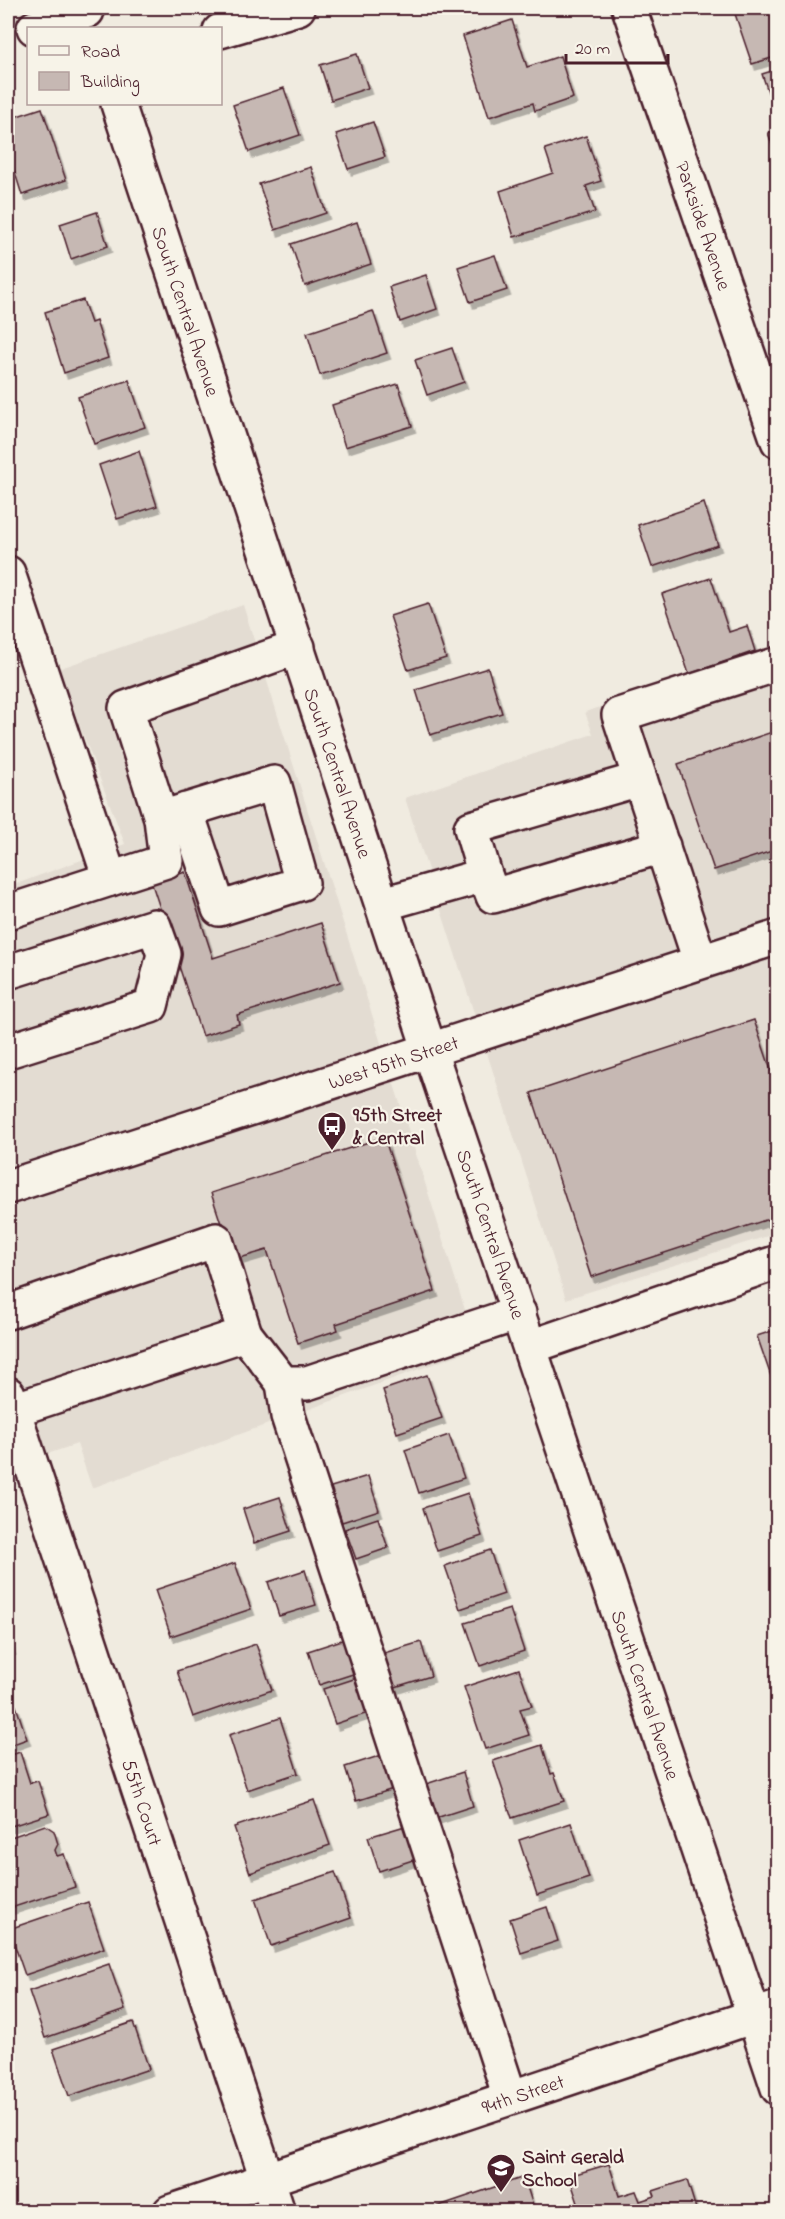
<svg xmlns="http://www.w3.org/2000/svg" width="785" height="2219" font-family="'Indie Flower',sans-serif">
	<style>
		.built { fill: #e3dcd2 }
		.building { fill: #c6b8b3; stroke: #4a1f2b; stroke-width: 1.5; filter: url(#shadow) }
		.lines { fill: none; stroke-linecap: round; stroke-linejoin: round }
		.minor-casing { stroke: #4a1f2b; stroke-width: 38 }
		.major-casing { stroke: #4a1f2b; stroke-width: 38 }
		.minor { stroke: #f7f3e8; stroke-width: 33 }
		.major { stroke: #f7f3e8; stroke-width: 33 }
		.labels { text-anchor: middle; stroke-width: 4.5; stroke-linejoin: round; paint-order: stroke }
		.street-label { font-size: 20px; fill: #4a1f2b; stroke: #f7f3e8 }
		.poi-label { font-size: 20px; font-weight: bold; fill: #4a1f2b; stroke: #f7f3e8; text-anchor: start }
	</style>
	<defs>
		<filter id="shadow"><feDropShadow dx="3.5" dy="6" stdDeviation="0" flood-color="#0004"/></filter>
	</defs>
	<rect width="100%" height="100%" fill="#f0ebe0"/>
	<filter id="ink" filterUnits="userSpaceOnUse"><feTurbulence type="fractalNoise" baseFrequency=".0167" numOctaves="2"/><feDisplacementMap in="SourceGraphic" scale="12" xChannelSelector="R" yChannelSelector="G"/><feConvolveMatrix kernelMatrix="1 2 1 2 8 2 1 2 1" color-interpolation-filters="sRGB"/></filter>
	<g filter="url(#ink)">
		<g class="built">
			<path d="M 243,605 L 477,1348 L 92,1488 L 77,1444 L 8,1467 L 8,887 L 125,844 L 58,669 Z"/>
			<path d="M 777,650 L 777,1233 L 566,1299 L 405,798 L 593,734 L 585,712 Z"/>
		</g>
		<g class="building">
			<path d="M 733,8 L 778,8 L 778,56 L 752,64 Z"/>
			<path d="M 512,20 L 527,67 L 560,56 L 573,98 L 535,111 L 533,103 L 489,117 L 463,36 Z"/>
			<path d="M 357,54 L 368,88 L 331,100 L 320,65 Z"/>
			<path d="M 778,69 L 778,121 L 762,74 Z"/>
			<path d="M 284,88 L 300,135 L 249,152 L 233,105 Z"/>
			<path d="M 42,108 L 66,180 L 22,195 L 8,151 L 8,119 Z"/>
			<path d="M 373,122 L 385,157 L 348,169 L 336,134 Z"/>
			<path d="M 778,129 L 778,158 L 777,158 L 768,133 Z"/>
			<path d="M 586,136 L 601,181 L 586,186 L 595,212 L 514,237 L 500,191 L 553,173 L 545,149 Z"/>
			<path d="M 311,167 L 326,213 L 275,230 L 259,184 Z"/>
			<path d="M 97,212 L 108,246 L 71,259 L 60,224 Z"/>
			<path d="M 357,222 L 371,264 L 305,286 L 291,244 Z"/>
			<path d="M 495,255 L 507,290 L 470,302 L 458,267 Z"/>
			<path d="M 426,275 L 437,309 L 400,322 L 389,287 Z"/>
			<path d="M 83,300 L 91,323 L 96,321 L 108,358 L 64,373 L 45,312 Z"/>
			<path d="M 373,311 L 387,353 L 320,375 L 307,333 Z"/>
			<path d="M 452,348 L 464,382 L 427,395 L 415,360 Z"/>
			<path d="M 129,380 L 145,427 L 94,444 L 78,397 Z"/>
			<path d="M 398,384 L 412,426 L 345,447 L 332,405 Z"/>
			<path d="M 139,451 L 157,506 L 117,519 L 99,465 Z"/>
			<path d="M 704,503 L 718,545 L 652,567 L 638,525 Z"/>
			<path d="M 711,578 L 729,632 L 747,626 L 755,651 L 689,674 L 662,594 Z"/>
			<path d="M 428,604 L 446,658 L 408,670 L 390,616 Z"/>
			<path d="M 488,668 L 502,713 L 430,735 L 416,690 Z"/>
			<path d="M 778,730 L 778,849 L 714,870 L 678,764 Z"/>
			<path d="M 185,872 L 213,958 L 321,923 L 340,982 L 237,1015 L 239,1024 L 202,1036 L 152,884 Z"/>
			<path d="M 754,1020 L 778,1091 L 778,1216 L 591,1277 L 531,1093 Z"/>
			<path d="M 384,1137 L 435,1291 L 336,1324 L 338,1330 L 298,1343 L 267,1250 L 233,1260 L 211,1193 Z"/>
			<path d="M 778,1329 L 778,1384 L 774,1385 L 757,1336 Z"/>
			<path d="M 427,1375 L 442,1418 L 397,1433 L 383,1390 Z"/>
			<path d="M 449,1435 L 464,1478 L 419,1493 L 405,1450 Z"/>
			<path d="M 368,1476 L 379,1510 L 342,1522 L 331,1487 Z"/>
			<path d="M 468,1493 L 482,1536 L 437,1551 L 423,1508 Z"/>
			<path d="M 280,1497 L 291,1531 L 254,1543 L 243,1509 Z"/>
			<path d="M 378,1518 L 388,1548 L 356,1559 L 345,1529 Z"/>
			<path d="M 490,1550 L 504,1594 L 460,1609 L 445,1566 Z"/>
			<path d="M 235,1563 L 251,1609 L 171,1636 L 155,1590 Z"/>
			<path d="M 305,1570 L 316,1605 L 279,1616 L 268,1582 Z"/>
			<path d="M 510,1609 L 524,1651 L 480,1666 L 465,1623 Z"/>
			<path d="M 8,1635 L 12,1649 L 8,1651 Z"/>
			<path d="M 345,1639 L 356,1673 L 319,1685 L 308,1651 Z"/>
			<path d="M 421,1642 L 431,1676 L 395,1687 L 384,1653 Z"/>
			<path d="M 256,1644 L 272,1690 L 193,1717 L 177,1671 Z"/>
			<path d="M 519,1669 L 532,1706 L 520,1709 L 529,1735 L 485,1749 L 464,1687 Z"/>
			<path d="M 360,1677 L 371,1712 L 335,1724 L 323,1689 Z"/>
			<path d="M 8,1703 L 9,1708 L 16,1706 L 27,1739 L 8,1746 Z"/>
			<path d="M 280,1718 L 298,1773 L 247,1790 L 229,1735 Z"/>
			<path d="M 542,1745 L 551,1774 L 554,1773 L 564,1801 L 512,1818 L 493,1761 Z"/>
			<path d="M 20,1752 L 30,1783 L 38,1781 L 49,1814 L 8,1827 L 8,1756 Z"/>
			<path d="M 382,1755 L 393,1789 L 356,1801 L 345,1767 Z"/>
			<path d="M 463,1772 L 473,1806 L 436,1818 L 426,1784 Z"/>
			<path d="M 314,1800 L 330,1845 L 250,1873 L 234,1827 Z"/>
			<path d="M 571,1823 L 589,1878 L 537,1895 L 519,1840 Z"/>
			<path d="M 45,1825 L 54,1831 L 58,1844 L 55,1850 L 57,1856 L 64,1854 L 75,1887 L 8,1909 L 8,1838 Z"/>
			<path d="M 405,1826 L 416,1859 L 379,1871 L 368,1837 Z"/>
			<path d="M 335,1872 L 351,1918 L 271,1946 L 255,1899 Z"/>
			<path d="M 88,1902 L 104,1948 L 25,1975 L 9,1929 Z"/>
			<path d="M 547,1907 L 558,1941 L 521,1953 L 510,1919 Z"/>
			<path d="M 109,1964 L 125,2010 L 45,2038 L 29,1991 Z"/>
			<path d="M 133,2022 L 149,2069 L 69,2096 L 53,2049 Z"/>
			<path d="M 609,2164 L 619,2196 L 636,2191 L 640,2201 L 655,2196 L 653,2191 L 687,2180 L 697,2212 L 581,2212 L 569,2176 Z"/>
			<path d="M 524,2177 L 535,2212 L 421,2212 Z"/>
		</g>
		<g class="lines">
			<g class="minor-casing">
				<g id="minor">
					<path id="s1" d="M 629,8 L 778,441"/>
					<path d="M 34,28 L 87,11"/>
					<path d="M 220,31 L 298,8"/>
					<path id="s2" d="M 118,104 L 430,1051 L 778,2088"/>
					<path d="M 8,573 L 110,879"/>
					<path d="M 186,810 L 219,909 L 302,883 L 274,783 L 161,818 L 126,708 L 298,647"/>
					<path d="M 485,875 L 493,896 L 663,846"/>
					<path d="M 383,904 L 485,875 L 471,828 L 640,779"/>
					<path d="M 8,912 L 166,861 L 161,818"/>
					<path d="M 700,961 L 619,715 L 778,664"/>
					<path d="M 8,972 L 154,926 L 164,954 L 151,1006 L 8,1051"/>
					<path d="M 8,1312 L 216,1240 L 245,1334 L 13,1410"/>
					<path d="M 245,1334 L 283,1383 L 307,1383 L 519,1313"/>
					<path d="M 530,1347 L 778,1262"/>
					<path d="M 283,1383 L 288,1416 L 510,2097"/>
					<path id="s3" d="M 8,1394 L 278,2212"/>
					<path id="s4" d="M 170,2212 L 778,2008"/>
				</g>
			</g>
			<g class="major-casing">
				<g id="major">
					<path id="s5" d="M 8,1187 L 778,937"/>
				</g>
			</g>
			<use href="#minor" class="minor"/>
			<use href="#major" class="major"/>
		</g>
	</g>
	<defs>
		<g id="bus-pin" transform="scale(1.5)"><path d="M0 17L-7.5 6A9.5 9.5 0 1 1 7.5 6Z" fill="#4a1f2b" stroke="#f7f3e8"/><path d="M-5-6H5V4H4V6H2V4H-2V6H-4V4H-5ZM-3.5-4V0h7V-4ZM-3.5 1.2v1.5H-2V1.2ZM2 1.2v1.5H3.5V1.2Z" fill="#fff"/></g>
		<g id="school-pin" transform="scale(1.5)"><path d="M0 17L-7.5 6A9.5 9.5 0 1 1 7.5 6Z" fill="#4a1f2b" stroke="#f7f3e8"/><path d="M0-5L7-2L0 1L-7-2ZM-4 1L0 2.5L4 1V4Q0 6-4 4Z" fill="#fff"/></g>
	</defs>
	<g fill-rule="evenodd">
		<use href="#bus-pin" x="332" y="1126"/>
		<use href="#school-pin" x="501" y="2168"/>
	</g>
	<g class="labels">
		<g class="street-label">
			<text dy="7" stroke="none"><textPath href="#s1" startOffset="230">Parkside Avenue</textPath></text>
			<text dy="7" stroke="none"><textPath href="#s2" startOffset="218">South Central Avenue</textPath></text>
			<text dy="7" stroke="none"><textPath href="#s2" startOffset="704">South Central Avenue</textPath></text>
			<text dy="7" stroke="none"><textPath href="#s5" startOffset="405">West 95th Street</textPath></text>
			<text dy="7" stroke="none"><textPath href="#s2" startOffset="1190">South Central Avenue</textPath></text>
			<text dy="7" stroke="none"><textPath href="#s2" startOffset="1676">South Central Avenue</textPath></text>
			<text dy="7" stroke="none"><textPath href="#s3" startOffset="430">55th Court</textPath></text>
			<text dy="7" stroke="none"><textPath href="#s4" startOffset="372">94th Street</textPath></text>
		</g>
		<g class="poi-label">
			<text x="353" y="1121">95th Street<tspan x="353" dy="23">&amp; Central</tspan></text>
			<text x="522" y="2163">Saint Gerald<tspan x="522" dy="23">School</tspan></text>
		</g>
	</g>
	<rect width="785" height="2219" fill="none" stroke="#f7f3e8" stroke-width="30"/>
	<rect x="15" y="15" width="755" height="2189" fill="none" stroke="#4a1f2b" stroke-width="2" filter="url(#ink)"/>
	<rect x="27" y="27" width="195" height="78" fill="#f7f3e8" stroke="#b29e9c" stroke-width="1.5"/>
	<rect x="39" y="46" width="30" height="9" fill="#f7f3e8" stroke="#b29e9c" stroke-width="1.5"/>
	<text x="81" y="57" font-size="18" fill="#4a1f2b">Road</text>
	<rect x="39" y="72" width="30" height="18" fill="#c6b8b3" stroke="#b29e9c" stroke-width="1.5"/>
	<text x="81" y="87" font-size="18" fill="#4a1f2b">Building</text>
	<path d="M566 54v9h102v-9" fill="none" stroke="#4a1f2b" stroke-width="3"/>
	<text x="575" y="54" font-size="18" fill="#4a1f2b" stroke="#f7f3e8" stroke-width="4.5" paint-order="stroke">20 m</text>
</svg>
